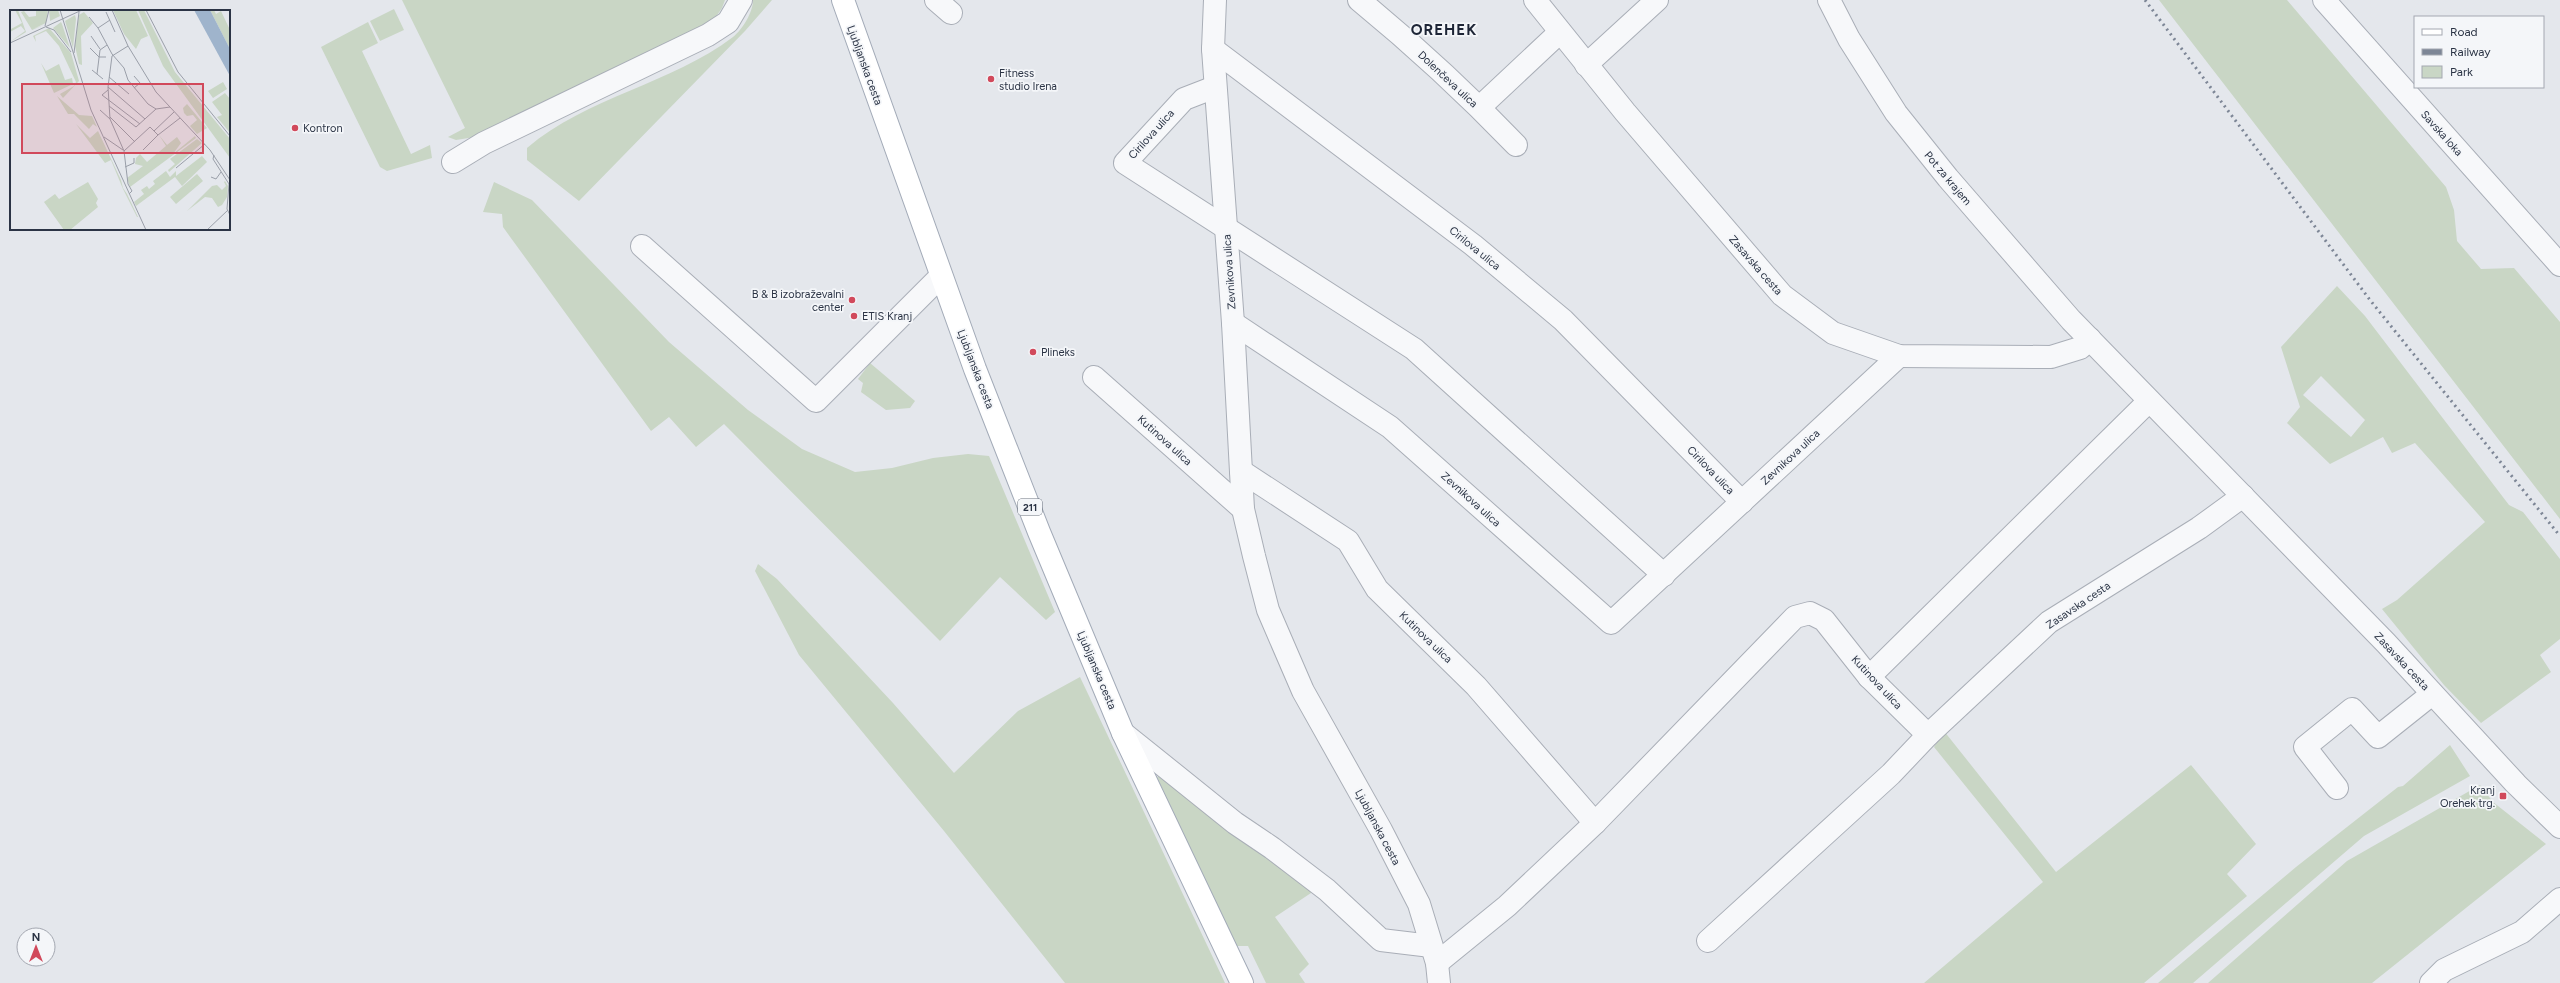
<svg xmlns="http://www.w3.org/2000/svg" width="2560" height="983" font-family="Figtree,sans-serif">
	<style>
		.green { fill: #c9d6c5; fill-rule: evenodd }
		.lines { fill: none; stroke-linecap: round; stroke-linejoin: round }
		.minor-casing { stroke: #a9aeb7; stroke-width: 24 }
		.major-casing { stroke: #a3abb8; stroke-width: 24 }
		.minor { stroke: #f7f8fa; stroke-width: 22 }
		.major { stroke: #fff; stroke-width: 22 }
		.rail { stroke: #7d8696; stroke-width: 3; stroke-dasharray: 2 4; stroke-linecap: butt }
		.poi-dot { fill: #d1495b; stroke: #f4f6f9; stroke-width: 1.5 }
		.labels { text-anchor: middle; stroke-width: 3.5; stroke-linejoin: round; paint-order: stroke }
		.shield { fill: #f4f6f9; stroke: #676e7b; stroke-width: 1 }
		.shield-label { font-size: 10px; font-weight: bold; fill: #2b3445 }
		.street-label { font-size: 11px; fill: #2b3445; stroke: #f4f6f9 }
		.poi-label { font-size: 11px; fill: #2b3445; stroke: #f4f6f9; text-anchor: start }
		.district-label { font-size: 15px; font-weight: bold; letter-spacing: 1px; fill: #1d2536; stroke: #f4f6f9 }
		.inset-road { fill: none; stroke: #9a9fa9; stroke-width: 1 }
		.view { fill: #d1495b; fill-opacity: 0.15; stroke: #d1495b; stroke-width: 2 }
		.inset-edge { fill: none; stroke: #2b3445; stroke-width: 2 }
	</style>
	<rect width="100%" height="100%" fill="#e4e7ec"/>
	<g class="green">
		<path d="M 402,0 L 725,0 L 722,8 L 713,21 L 481,136 L 456,140 L 448,137 L 465,128 Z"/>
		<path d="M 753,0 L 772,0 L 745,31 L 579,201 L 527,160 L 527,148 C 587,97 671,84 733,37 C 743,29 753,12 753,0 Z"/>
		<path d="M 2159,0 L 2287,0 L 2446,187 L 2454,210 L 2457,241 L 2481,269 L 2514,268 L 2560,322 L 2560,519 Z"/>
		<path d="M 394,9 L 404,30 L 380,41 L 370,21 Z"/>
		<path d="M 368,22 L 378,43 L 362,51 L 411,154 L 430,145 L 432,158 L 387,171 L 380,167 L 321,47 Z"/>
		<path d="M 494,182 L 532,200 L 669,342 L 748,410 L 802,449 L 855,472 L 892,468 L 933,458 L 968,454 L 989,456 L 1055,612 L 1046,620 L 1000,577 L 940,641 L 724,424 L 696,447 L 669,417 L 651,431 L 503,227 L 502,214 L 483,212 Z"/>
		<path d="M 2337,286 L 2365,316 L 2509,505 L 2523,512 L 2560,559 L 2560,639 L 2540,655 L 2551,672 L 2481,723 L 2444,685 L 2382,609 L 2397,600 L 2485,522 L 2415,443 L 2392,453 L 2383,437 L 2330,464 L 2287,423 L 2300,407 L 2281,347 ZM 2321,376 L 2365,420 L 2351,437 L 2303,395 Z"/>
		<path d="M 870,363 L 915,401 L 910,408 L 886,410 L 861,392 L 863,383 L 858,379 Z"/>
		<path d="M 758,564 L 777,579 L 893,703 L 954,773 L 1018,711 L 1080,677 L 1225,983 L 1065,983 L 944,831 L 799,655 L 755,571 Z"/>
		<path d="M 1944,731 L 2056,872 L 2191,765 L 2256,844 L 2227,874 L 2247,896 L 2144,983 L 1924,983 L 2043,882 L 1934,747 Z"/>
		<path d="M 2450,745 L 2470,776 L 2364,836 L 2193,983 L 2158,983 L 2296,867 L 2398,787 L 2403,786 Z"/>
		<path d="M 1162,774 L 1317,889 L 1275,917 L 1309,964 L 1299,974 L 1305,983 L 1266,983 L 1248,946 L 1235,946 L 1157,777 Z"/>
		<path d="M 2480,785 L 2493,802 L 2546,844 L 2372,983 L 2208,983 L 2347,861 Z"/>
	</g>
	<g class="lines">
		<g class="minor-casing">
			<g id="minor">
				<path d="M 936,0 L 951,13"/>
				<path d="M 1215,0 L 1213,49 L 1233,323 L 1243,509 L 1254,556 L 1268,610 L 1303,691 L 1381,830 L 1419,904 L 1437,963 L 1439,983"/>
				<path d="M 1359,0 C 1414,45 1467,94 1516,145"/>
				<path d="M 1535,0 L 1625,112 L 1782,295 L 1833,333 L 1899,356 L 2051,357 L 2080,348 L 2090,339"/>
				<path d="M 1829,0 L 1849,39 L 1896,113 L 1948,178 L 2071,320 L 2386,643 L 2516,784 L 2560,827"/>
				<path d="M 2324,0 L 2560,265"/>
				<path d="M 1213,49 L 1473,245 L 1563,320 L 1742,502"/>
				<path d="M 1586,65 L 1657,0"/>
				<path d="M 1215,87 L 1184,99 L 1125,163 L 1414,349 L 1664,575"/>
				<path d="M 1480,107 L 1560,32"/>
				<path d="M 453,162 L 484,143 L 708,35 L 728,22 L 741,0"/>
				<path d="M 642,246 L 816,401 L 941,276"/>
				<path d="M 1233,323 L 1390,427 L 1611,623 L 1899,356"/>
				<path d="M 1094,377 L 1243,509"/>
				<path d="M 1241,471 L 1348,541 L 1377,589 L 1476,686 L 1595,823"/>
				<path d="M 1869,677 L 2149,401"/>
				<path d="M 1123,733 L 1235,823 L 1272,848 L 1327,890 L 1381,940 L 1431,946"/>
				<path d="M 1928,735 L 2049,622 L 2199,528 L 2243,496"/>
				<path d="M 2337,788 L 2305,747 L 2352,709 L 2378,737 L 2432,694"/>
				<path d="M 1437,963 L 1507,906 L 1595,823 L 1795,617 L 1810,613 L 1824,620 L 1869,677 L 1928,735 L 1891,774 L 1708,941"/>
				<path d="M 2431,983 L 2444,970 L 2522,932 L 2560,899"/>
			</g>
		</g>
		<g class="major-casing">
			<path id="major" d="M 843,0 L 975,369 L 1039,532 L 1123,733 L 1242,983"/>
		</g>
		<use href="#minor" class="minor"/>
		<use href="#major" class="major"/>
		<path class="rail" d="M 2145,0 L 2370,300 L 2560,536"/>
	</g>
	<g class="poi-dot">
		<circle cx="991" cy="79" r="4"/>
		<circle cx="295" cy="128" r="4"/>
		<circle cx="852" cy="300" r="4"/>
		<circle cx="854" cy="316" r="4"/>
		<circle cx="1033" cy="352" r="4"/>
		<rect x="2499" y="792" width="8" height="8" rx="2"/>
	</g>
	<g class="labels">
		<rect class="shield" x="1018" y="499" width="24" height="16" rx="3"/>
		<g class="shield-label">
			<text x="1030" y="511">211</text>
		</g>
		<g class="street-label">
			<text transform="translate(865 65) rotate(70)" y="4">Ljubljanska cesta</text>
			<text transform="translate(1448 79) rotate(43)" y="4">Dolenčeva ulica</text>
			<text transform="translate(2442 133) rotate(48)" y="4">Savska loka</text>
			<text transform="translate(1151 134) rotate(-48)" y="4">Cirilova ulica</text>
			<text transform="translate(1948 178) rotate(50)" y="4">Pot za krajem</text>
			<text transform="translate(1475 248) rotate(39)" y="4">Cirilova ulica</text>
			<text transform="translate(1756 265) rotate(49)" y="4">Zasavska cesta</text>
			<text transform="translate(1229 272) rotate(-94)" y="4">Zevnikova ulica</text>
			<text transform="translate(976 369) rotate(69)" y="4">Ljubljanska cesta</text>
			<text transform="translate(1165 440) rotate(42)" y="4">Kutinova ulica</text>
			<text transform="translate(1790 457) rotate(-43)" y="4">Zevnikova ulica</text>
			<text transform="translate(1711 470) rotate(46)" y="4">Cirilova ulica</text>
			<text transform="translate(1471 499) rotate(42)" y="4">Zevnikova ulica</text>
			<text transform="translate(2078 605) rotate(-34)" y="4">Zasavska cesta</text>
			<text transform="translate(1426 637) rotate(44)" y="4">Kutinova ulica</text>
			<text transform="translate(2402 661) rotate(47)" y="4">Zasavska cesta</text>
			<text transform="translate(1097 670) rotate(67)" y="4">Ljubljanska cesta</text>
			<text transform="translate(1877 682) rotate(47)" y="4">Kutinova ulica</text>
			<text transform="translate(1378 827) rotate(62)" y="4">Ljubljanska cesta</text>
		</g>
		<g class="poi-label">
			<text x="999" y="77">Fitness<tspan x="999" dy="13">studio Irena</tspan></text>
			<text x="303" y="132">Kontron</text>
			<text x="844" y="298" text-anchor="end">B &amp; B izobraževalni<tspan x="844" dy="13">center</tspan></text>
			<text x="862" y="320">ETIS Kranj</text>
			<text x="1041" y="356">Plineks</text>
			<text x="2495" y="794" text-anchor="end">Kranj<tspan x="2495" dy="13">Orehek trg.</tspan></text>
		</g>
		<g class="district-label">
			<text x="1444" y="35">OREHEK</text>
		</g>
	</g>
	<g transform="translate(10 10)">
		<rect width="220" height="220" fill="#e4e7ec"/>
		<path d="M 5,0 L 8,0 L 16,22 L 0,32 L 15,21 L 11,16 L 0,22 L 1,19 L 12,13 ZM 26,0 L 38,0 L 36,13 L 23,19 L 36,14 L 22,20 L 11,2 L 14,1 L 19,7 L 26,6 ZM 39,0 L 48,0 L 50,6 L 40,11 ZM 103,0 L 126,0 L 138,26 L 131,29 L 126,39 L 114,24 ZM 128,0 L 134,0 L 165,62 L 220,129 L 220,148 L 153,56 ZM 200,0 L 204,0 L 206,4 L 211,1 L 220,20 L 220,39 ZM 74,2 L 83,13 L 71,26 L 72,55 L 69,54 L 65,36 L 69,5 ZM 65,5 L 66,9 L 63,38 L 55,11 ZM 51,12 L 52,14 L 60,38 L 43,18 ZM 39,18 L 61,43 L 69,71 L 53,88 L 50,84 L 64,76 L 66,72 L 49,36 L 36,21 L 25,26 L 26,32 L 23,26 ZM 31,53 L 36,61 L 49,54 L 55,70 L 62,68 L 63,74 L 44,83 ZM 213,72 L 217,79 L 203,88 L 198,81 ZM 215,83 L 220,89 L 220,123 L 207,107 L 212,105 L 202,92 ZM 47,86 L 69,105 L 82,106 L 87,117 L 83,114 L 79,119 L 64,104 L 58,104 ZM 177,94 L 197,118 L 187,124 L 180,116 L 187,110 L 183,105 L 177,106 L 174,103 L 173,98 ZM 66,114 L 80,128 L 88,121 L 111,170 L 113,178 L 117,184 L 128,207 L 127,207 L 113,179 L 101,150 L 95,153 ZM 149,125 L 157,135 L 167,127 L 171,133 L 163,144 L 185,126 L 186,128 L 120,177 L 117,168 L 133,156 L 125,154 L 126,148 L 130,144 L 137,152 L 156,136 ZM 187,129 L 192,133 L 159,162 L 158,160 L 165,154 L 160,149 ZM 192,146 L 197,152 L 172,176 L 165,167 L 126,196 L 124,192 L 134,184 L 131,180 L 137,176 L 139,179 L 145,174 L 143,171 L 156,161 L 160,167 L 166,161 L 166,166 ZM 187,164 L 193,171 L 166,194 L 160,187 ZM 215,171 L 218,176 L 217,187 L 212,195 L 208,197 L 202,188 L 195,187 L 177,201 L 202,176 L 207,175 L 212,180 L 216,176 L 214,172 ZM 78,172 L 88,189 L 86,193 L 88,197 L 60,220 L 54,220 L 34,192 L 45,184 L 49,189 Z" fill="#c9d6c5"/>
		<path d="M 184,0 L 200,0 L 220,39 L 220,66 Z" fill="#9fb4cc"/>
		<path class="inset-road" d="M 50,0 L 81,100 L 136,220M 102,0 L 118,36 L 146,82 L 200,140 L 220,170M 136,0 L 168,62 L 220,126M 96,2 L 105,22M 79,7 L 88,18 L 102,44 L 114,58 L 118,70 L 138,94 L 146,99 L 160,97M 35,16 L 39,0M 36,17 L 44,20 L 61,42M 88,18 L 100,10M 81,26 L 90,39M 0,33 L 72,0M 118,36 L 102,46 L 98,77 L 100,109 L 114,141 L 118,174 L 122,181 L 119,184M 80,38 L 89,47 L 96,47M 64,43 L 69,2M 82,60 L 93,69M 87,64 L 90,40 L 97,35M 124,66 L 130,73 L 124,78M 99,67 L 119,84M 98,77 L 135,109M 98,80 L 92,85 L 130,114M 99,96 L 126,117 L 146,99M 90,100 L 100,109M 100,107 L 125,132M 144,121 L 164,102M 148,125 L 170,108M 94,127 L 113,140M 114,141 L 140,117 L 148,125 L 133,140M 204,145 L 203,149 L 219,174 L 217,199 L 220,205M 115,157 L 124,153 L 124,148M 166,158 L 195,134M 201,167 L 206,169 L 211,162M 197,220 L 218,200"/>
		<path class="view" d="M 12,74 L 193,74 L 193,143 L 12,143 Z"/>
		<rect width="220" height="220" class="inset-edge"/>
	</g>
	<rect x="2414" y="16" width="130" height="72" fill="#f4f6f9" stroke="#a4a8b1"/>
	<rect x="2422" y="29" width="20" height="6" fill="#ffffff" stroke="#a4a8b1"/>
	<text x="2450" y="36" font-size="12" fill="#2b3445">Road</text>
	<rect x="2422" y="49" width="20" height="6" fill="#7d8696" stroke="#a4a8b1"/>
	<text x="2450" y="56" font-size="12" fill="#2b3445">Railway</text>
	<rect x="2422" y="66" width="20" height="12" fill="#c9d6c5" stroke="#a4a8b1"/>
	<text x="2450" y="76" font-size="12" fill="#2b3445">Park</text>
	<g transform="translate(36 947)"><circle r="19" fill="#f4f6f9" stroke="#a4a8b1"/>
	<path d="M0-3L7 15L0 10L-7 15Z" fill="#d1495b"/>
	<text y="-6" font-size="11" font-weight="bold" text-anchor="middle" fill="#2b3445">N</text>
	</g>
</svg>
